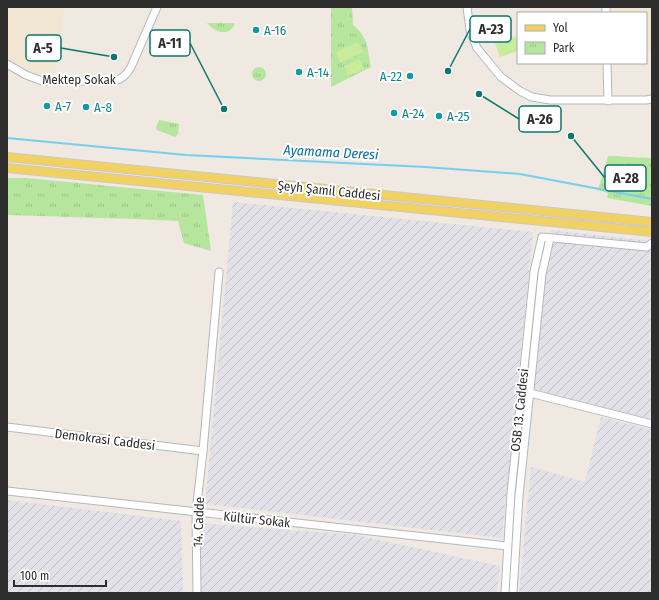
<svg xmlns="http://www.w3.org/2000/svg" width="659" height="600" font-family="'Fira Sans Condensed',sans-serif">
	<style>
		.industrial { fill: url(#industrial-furrows) }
		.education { fill: #f0e6d1 }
		.park { fill: url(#park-tufts) }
		.pitch { fill: #c9ec9a }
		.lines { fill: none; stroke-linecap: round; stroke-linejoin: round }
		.stream { stroke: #75cff0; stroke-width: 2 }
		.minor-casing { stroke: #b4b7c1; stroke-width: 9 }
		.major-casing { stroke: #c9c9c9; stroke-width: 10 }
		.minor { stroke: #fff; stroke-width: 7 }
		.major { stroke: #f2d163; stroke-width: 8 }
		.culture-dot { fill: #0f9aa8; stroke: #fff; stroke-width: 1.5 }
		.labels { text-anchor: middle; stroke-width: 4; stroke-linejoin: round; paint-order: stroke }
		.culture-label { font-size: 13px; fill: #0d838f; stroke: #fff; text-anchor: start }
		.street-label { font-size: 13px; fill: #2e2e2e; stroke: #fff }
		.water-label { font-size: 14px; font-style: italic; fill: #0d6fa3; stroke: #fff }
		.leader { fill: none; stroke: #0f766e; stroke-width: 1.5 }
		.callout-dot { fill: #0f766e; stroke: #fff; stroke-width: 1.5 }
		.callout { fill: #fff; stroke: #0f766e; stroke-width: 1.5 }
		.callout-label { font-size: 14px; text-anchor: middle; font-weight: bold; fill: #2e2e2e }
	</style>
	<defs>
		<pattern id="industrial-furrows" width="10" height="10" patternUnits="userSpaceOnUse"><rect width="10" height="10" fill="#e3e1e8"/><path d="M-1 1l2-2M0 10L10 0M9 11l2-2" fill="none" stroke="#c3c1c7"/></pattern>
		<pattern id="park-tufts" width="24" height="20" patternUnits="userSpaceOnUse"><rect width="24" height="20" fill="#b6e59e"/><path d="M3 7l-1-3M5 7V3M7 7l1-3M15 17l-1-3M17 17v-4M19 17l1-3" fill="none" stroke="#9dc588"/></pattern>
	</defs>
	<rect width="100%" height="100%" fill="#efe9e1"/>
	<g class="industrial">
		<path d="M 233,202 L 533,232 L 502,538 L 205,504 Z"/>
		<path d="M 551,230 L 652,241 L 652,420 L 530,389 Z"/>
		<path d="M 601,417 L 652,430 L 652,593 L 519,593 L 531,467 L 585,482 Z"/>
		<path d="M 7,500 L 181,521 L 183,593 L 7,593 Z"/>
		<path d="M 198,523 L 356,535 L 500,566 L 497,593 L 199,593 Z"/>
	</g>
	<g class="education">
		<path d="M 7,7 L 64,7 L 55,78 L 32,72 L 7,58 Z"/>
		<path d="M 611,7 L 652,7 L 652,52 L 646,52 L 646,13 L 611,13 Z"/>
	</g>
	<g class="park">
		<path d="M 331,7 L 352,7 L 353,25 C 369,38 367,48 371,67 L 331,87 Z"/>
		<path d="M 207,23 L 235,23 C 230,38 214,32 207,23 Z"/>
		<circle cx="259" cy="74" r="7"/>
		<path d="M 159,120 L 179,124 L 178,134 L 175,137 L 157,130 L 156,127 Z"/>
		<path d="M 608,156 L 652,158 L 652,206 L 607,198 L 608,193 L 598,190 Z"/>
		<path d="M 7,178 L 26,178 L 203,195 L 211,251 L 184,243 L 178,221 C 121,218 64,217 7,215 Z"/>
	</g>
	<g class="pitch">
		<path d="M 518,36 L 518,51 L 500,57 L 495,43 Z"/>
		<path d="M 358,42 L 363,52 L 340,63 L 336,52 Z"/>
		<path d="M 360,59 L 364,69 L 348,76 L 344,66 Z"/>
	</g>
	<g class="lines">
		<path class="stream" d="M 7,138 L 186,155 L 425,167 L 520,174 L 652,199"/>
		<g class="minor-casing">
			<g id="minor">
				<path d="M 467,7 L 470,30 L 477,48 L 501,77 L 520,91 L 532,97 L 550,100 L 646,100 L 652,99"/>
				<path d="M 606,13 L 606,7"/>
				<path d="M 607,63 L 608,101"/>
				<path d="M 7,64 L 26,75 L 42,81 L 115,81 C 123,79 127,74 131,67 L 157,7"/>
				<path d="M 527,391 L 530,393 L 652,424"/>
				<path d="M 7,427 L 203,451"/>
				<path d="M 7,491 L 507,546"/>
				<path d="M 197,593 L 196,512 L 203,451 L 219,272"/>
				<path d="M 505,593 L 511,493 L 534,272 L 542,237 L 647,247 L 652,243"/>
				<path d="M 513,593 L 519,496 L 542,274 L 550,238"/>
			</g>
		</g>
		<g class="major-casing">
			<g id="major">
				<path d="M 7,157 L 652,222"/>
				<path d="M 7,168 L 652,232"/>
			</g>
		</g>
		<use href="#minor" class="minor"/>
		<use href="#major" class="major"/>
	</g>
	<g class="culture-dot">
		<circle cx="256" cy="30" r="4"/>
		<circle cx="299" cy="72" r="4"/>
		<circle cx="410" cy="76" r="4"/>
		<circle cx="47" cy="106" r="4"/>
		<circle cx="86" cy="107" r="4"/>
		<circle cx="394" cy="113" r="4"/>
		<circle cx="439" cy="116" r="4"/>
	</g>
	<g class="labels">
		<g class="culture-label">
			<text x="264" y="35">A-16</text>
			<text x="307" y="77">A-14</text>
			<text x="402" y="81" text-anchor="end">A-22</text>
			<text x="55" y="111">A-7</text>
			<text x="94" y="112">A-8</text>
			<text x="402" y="118">A-24</text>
			<text x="447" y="121">A-25</text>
		</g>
		<g class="street-label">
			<text x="79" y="84">Mektep Sokak</text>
			<text transform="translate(329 190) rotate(6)" y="5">Şeyh Şamil Caddesi</text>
			<text transform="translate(519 410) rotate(-84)" y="5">OSB 13. Caddesi</text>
			<text transform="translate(105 439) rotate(7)" y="5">Demokrasi Caddesi</text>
			<text transform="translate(257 519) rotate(6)" y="5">Kültür Sokak</text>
			<text transform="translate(198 522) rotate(-88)" y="5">14. Cadde</text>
		</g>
		<g class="water-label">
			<text transform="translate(331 152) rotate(3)" y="5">Ayamama Deresi</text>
		</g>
	</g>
	<path class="leader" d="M448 71L470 29M224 109L190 43M114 57L61 48M479 94L519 119M571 136L605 178"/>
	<g class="callout-dot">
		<circle cx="448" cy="71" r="4"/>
		<circle cx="224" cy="109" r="4"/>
		<circle cx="114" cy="57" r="4"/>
		<circle cx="479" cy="94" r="4"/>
		<circle cx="571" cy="136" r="4"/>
	</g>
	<g class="callout">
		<rect x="470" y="16" width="41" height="26" rx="4"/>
		<rect x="150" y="30" width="40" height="26" rx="4"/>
		<rect x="26" y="35" width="35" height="26" rx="4"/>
		<rect x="519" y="106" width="42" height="26" rx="4"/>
		<rect x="605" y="165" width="41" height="26" rx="4"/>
	</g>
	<g class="callout-label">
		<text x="491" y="34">A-23</text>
		<text x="170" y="48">A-11</text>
		<text x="43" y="53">A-5</text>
		<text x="540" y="124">A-26</text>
		<text x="626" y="183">A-28</text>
	</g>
	<rect width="659" height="600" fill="none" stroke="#2e2e2e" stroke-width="16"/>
	<rect x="517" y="12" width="130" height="52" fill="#ffffff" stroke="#ababab"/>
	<rect x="525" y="25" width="20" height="6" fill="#f2d163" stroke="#ababab"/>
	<text x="553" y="32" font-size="12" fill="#2e2e2e">Yol</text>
	<rect x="525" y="42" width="20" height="12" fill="url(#park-tufts)" stroke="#ababab"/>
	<text x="553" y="52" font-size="12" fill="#2e2e2e">Park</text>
	<path d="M14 580v6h92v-6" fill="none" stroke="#2e2e2e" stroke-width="2"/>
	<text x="20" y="580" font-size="12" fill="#2e2e2e" stroke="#ffffff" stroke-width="3" paint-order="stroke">100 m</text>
</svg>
